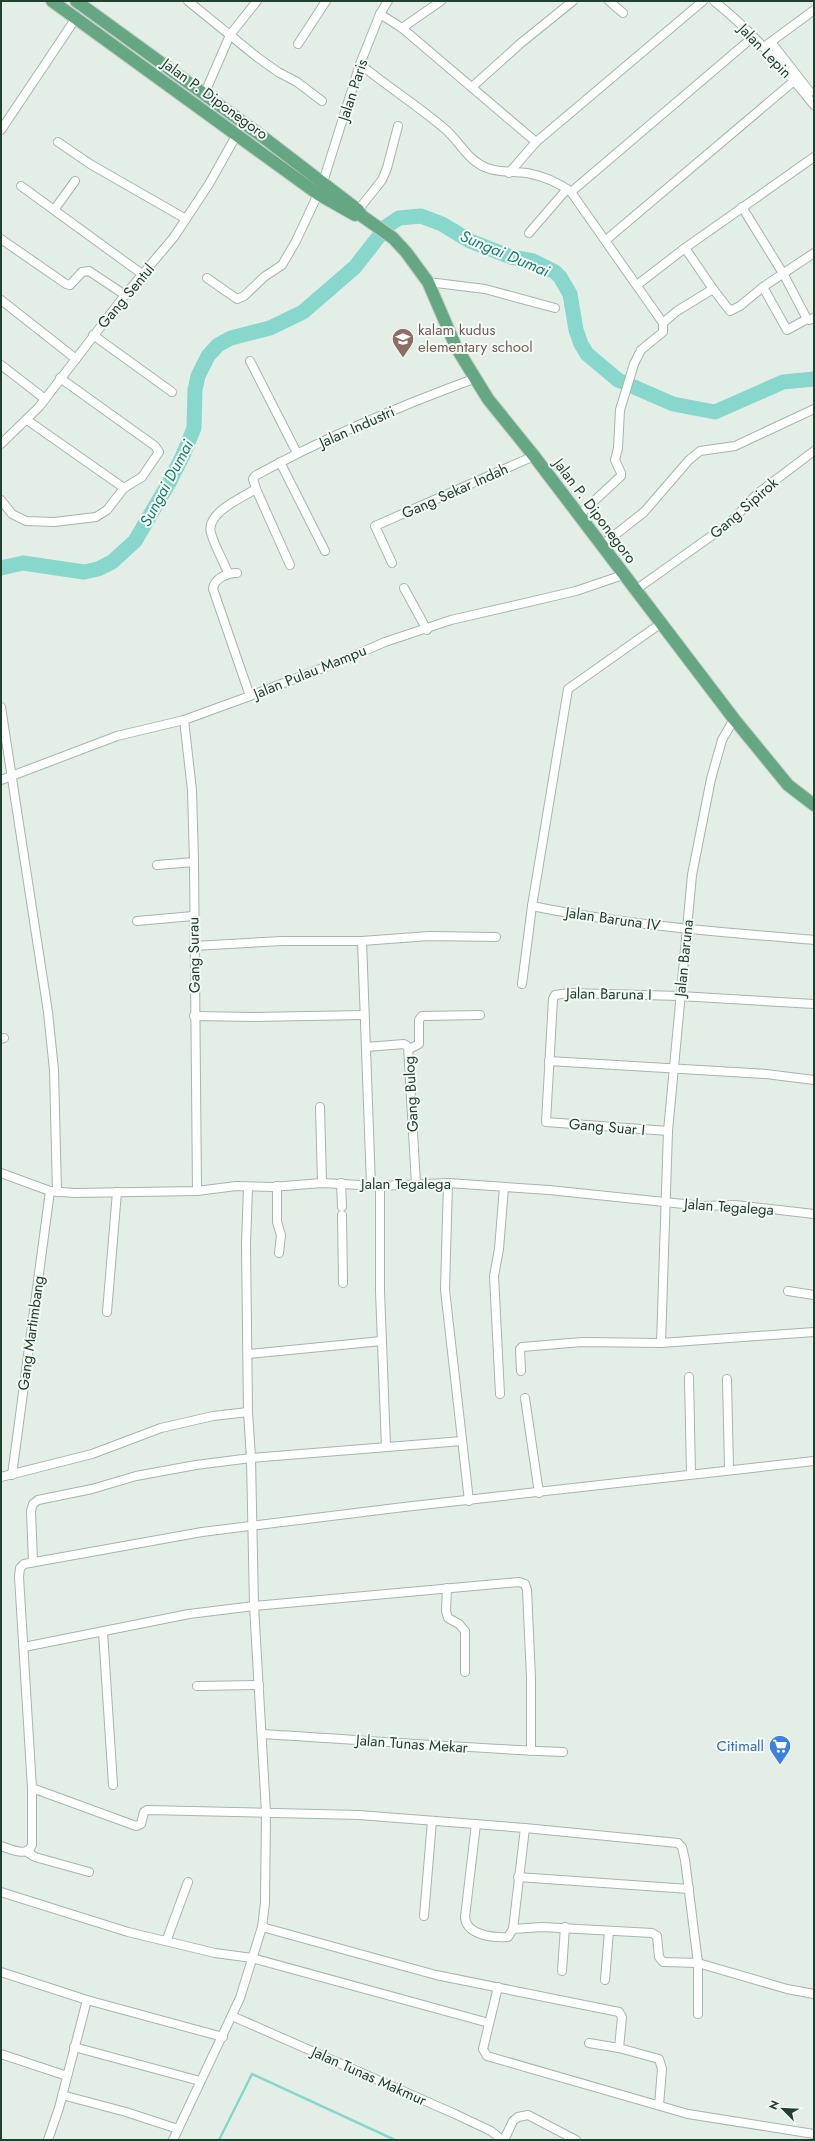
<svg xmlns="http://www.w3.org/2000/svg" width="815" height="2141" font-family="Jost,sans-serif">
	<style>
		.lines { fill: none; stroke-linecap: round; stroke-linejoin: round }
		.stream { stroke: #87d7cc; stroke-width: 2.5 }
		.river { stroke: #87d7cc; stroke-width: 15 }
		.minor-casing { stroke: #a5b7ab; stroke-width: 10 }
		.primary-casing { stroke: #c1cac5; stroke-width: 14 }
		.minor { stroke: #fff; stroke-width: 8 }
		.primary { stroke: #64a782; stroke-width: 12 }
		.labels { text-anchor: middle; stroke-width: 4; stroke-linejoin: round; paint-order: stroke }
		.street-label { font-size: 15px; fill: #21412f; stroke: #f4faf5 }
		.education-label { font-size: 15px; fill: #785e54; stroke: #f4faf5; text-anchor: start }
		.shop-label { font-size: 15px; fill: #366cbe; stroke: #f4faf5; text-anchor: end }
		.water-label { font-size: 16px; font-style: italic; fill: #157d6f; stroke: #f4faf5 }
	</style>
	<rect width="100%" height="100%" fill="#e3eee6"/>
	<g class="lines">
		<path class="stream" d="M 219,2140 L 252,2074 L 395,2140"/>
		<path class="river" d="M 1,568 L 23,563 L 84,572 L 98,569 L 112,562 L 135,541 L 170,481 L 183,455 L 194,428 L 195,390 L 198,376 L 208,356 L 218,345 L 231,338 L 270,328 L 303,312 L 355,267 L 387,226 L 399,218 L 421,216 L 442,224 L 470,241 L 511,257 L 533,261 L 555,272 L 560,277 L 570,294 L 576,330 L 581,344 L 587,354 L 618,380 L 673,404 L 715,412 L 783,382 L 814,379"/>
		<g class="minor-casing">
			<g id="minor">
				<path d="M 188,1 L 257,57 L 278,72 L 297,82 L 322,101"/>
				<path d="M 609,1 L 623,13"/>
				<path d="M 714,1 C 751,30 784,68 814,105"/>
				<path d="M 380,14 L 402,28 L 536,142"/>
				<path d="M 402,28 L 441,1"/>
				<path d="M 771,42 L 810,92"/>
				<path d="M 298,44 L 326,1"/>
				<path d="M 768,44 L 814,10"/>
				<path d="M 360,64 C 388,87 418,106 445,129 C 460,142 468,161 487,168 C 500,173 513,171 527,173 C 543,176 558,182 571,192 L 663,323 L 663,332 L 641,350 L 634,364 L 620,410 L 618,448 L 615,460 L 621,473 L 621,476 L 578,516"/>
				<path d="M 472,87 L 521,43 L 573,1"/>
				<path d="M 204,95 L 230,35 L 257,1"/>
				<path d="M 1,130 L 76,18"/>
				<path d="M 58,142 L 90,164 L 186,219"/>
				<path d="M 509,173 L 536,142 L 703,1"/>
				<path d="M 323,182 L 360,64 L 380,14 L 388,1"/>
				<path d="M 21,186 L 142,274"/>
				<path d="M 571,192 L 753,37"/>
				<path d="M 742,207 L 784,275 L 807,319 L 809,320 L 814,318"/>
				<path d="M 54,210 L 75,181"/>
				<path d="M 355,214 L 382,180 L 387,168 L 398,126"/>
				<path d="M 529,233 L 567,189"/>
				<path d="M 1,239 L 66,284 L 70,285 L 82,272 L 89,271 L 125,295"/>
				<path d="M 606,240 L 794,81"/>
				<path d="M 685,248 L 713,289"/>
				<path d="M 207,278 L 237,299 L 244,296 L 264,277 L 282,265 L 296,241 L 318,194"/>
				<path d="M 428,282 L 485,289 L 555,308"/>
				<path d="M 637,285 L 685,248 L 814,157"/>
				<path d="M 763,287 L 787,330 L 807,319"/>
				<path d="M 1,300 L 76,359"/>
				<path d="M 663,323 L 677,311 L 713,289 L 730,311 L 740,306 L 763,287 L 814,253"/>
				<path d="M 93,335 L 172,392"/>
				<path d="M 250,361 L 297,453"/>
				<path d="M 1,365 L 45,399"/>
				<path d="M 27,420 L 124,488"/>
				<path d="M 1,444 L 39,407 L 125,295 L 174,237 L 209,184 L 236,136"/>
				<path d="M 280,462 L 325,551"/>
				<path d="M 1,500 L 12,514 L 26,521 L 54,522 L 96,517 L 107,510 L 124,488 L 142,477 L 159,452 L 155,446 L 60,378"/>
				<path d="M 601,546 L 644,512 L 689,460 L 700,451 L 735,446 L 814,409"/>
				<path d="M 392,563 L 375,526 L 534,456"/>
				<path d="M 290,565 L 256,489 L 253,479 L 255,476 C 325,437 400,406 476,378"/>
				<path d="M 228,573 C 223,560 215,547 211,533 C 205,513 243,497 256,489"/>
				<path d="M 237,573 C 228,573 214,578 213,589 L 250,696"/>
				<path d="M 404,588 L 427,630"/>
				<path d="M 634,591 L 731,522 L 757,494 L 814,451"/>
				<path d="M 1,707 L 48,1012 L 54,1070 L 57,1192"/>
				<path d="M 184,720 L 192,790 L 194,862 L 197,1191"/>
				<path d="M 1,780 L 117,736 L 184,720 L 250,696 L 341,661 L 385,642 L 451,620 L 576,591 L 623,575"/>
				<path d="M 157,865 L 194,862"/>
				<path d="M 532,906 C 625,925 719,932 814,940"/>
				<path d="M 137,921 L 193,916"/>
				<path d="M 362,941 L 371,1185"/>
				<path d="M 194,946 L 282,941 L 362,941 L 429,936 L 496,937"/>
				<path d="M 522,984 L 532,906 L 568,689 L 660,624"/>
				<path d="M 194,1016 L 254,1017 L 364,1015"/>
				<path d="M 1,1039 L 4,1038"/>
				<path d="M 366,1047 L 404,1044 L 408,1047 L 416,1184"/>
				<path d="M 409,1049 L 419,1044 L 419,1020 L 422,1016 L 480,1015"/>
				<path d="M 549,1061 L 766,1074 L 814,1080"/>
				<path d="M 320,1107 L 322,1183"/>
				<path d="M 668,1131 L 546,1122 L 553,999 L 555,995 L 569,993 L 680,996 L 814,1004"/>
				<path d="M 1,1173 L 50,1191 L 74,1193 L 197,1191 L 236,1186 L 272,1187 L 322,1183 L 380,1186 L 448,1183 L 549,1190 L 703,1206 L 735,1205 L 814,1214"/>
				<path d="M 341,1183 L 342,1207"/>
				<path d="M 448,1183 L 445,1290 L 469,1501"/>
				<path d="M 277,1186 L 277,1222 L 281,1235 L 279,1253"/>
				<path d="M 380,1186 L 380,1291 L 386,1447"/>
				<path d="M 342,1215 L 343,1283"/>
				<path d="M 788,1291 L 814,1295"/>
				<path d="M 107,1312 L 117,1192"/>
				<path d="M 661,1343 L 668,1131 L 692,875 L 711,779 L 722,740 L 734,719"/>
				<path d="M 248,1354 L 382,1341"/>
				<path d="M 521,1371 L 520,1349 L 522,1347 L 582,1342 L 661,1343 L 814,1332"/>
				<path d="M 689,1377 L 691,1474"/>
				<path d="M 727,1379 L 729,1469"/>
				<path d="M 500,1394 L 494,1276 L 499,1249 L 504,1187"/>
				<path d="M 525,1398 L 539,1493"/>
				<path d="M 12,1475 L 50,1191"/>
				<path d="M 1,1477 L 92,1454 L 161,1428 L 213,1416 L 248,1412"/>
				<path d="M 33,1562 L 31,1511 L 33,1504 L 38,1500 L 92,1489 L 136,1476 L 196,1465 L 251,1458 L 462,1441"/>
				<path d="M 447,1588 L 446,1611 L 448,1618 L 459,1624 L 465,1631 L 465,1672"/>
				<path d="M 103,1632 L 113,1785"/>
				<path d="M 24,1647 L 189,1614 L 254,1606 L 519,1582 L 525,1584 L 527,1590 L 531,1678 L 531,1751"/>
				<path d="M 197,1686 L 259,1685"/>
				<path d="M 262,1734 C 362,1740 462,1748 563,1752"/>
				<path d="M 32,1788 L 136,1826 L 141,1824 L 144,1812 L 147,1810 L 359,1815 L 525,1828 L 678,1843 L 682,1847 L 685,1860 L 698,1963 L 698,2014"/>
				<path d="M 476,1824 L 465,1917 C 466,1935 493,1938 508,1937 L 513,1929 L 542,1927 L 652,1933 L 657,1936 L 659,1957 L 663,1962 L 698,1963 L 787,1989 L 814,1994"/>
				<path d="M 1,1846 C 11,1849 27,1858 32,1845 L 32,1788 L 19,1577 L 20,1568 L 24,1564 L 202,1532 L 404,1507 L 814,1461"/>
				<path d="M 27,1852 L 35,1857 L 89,1872"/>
				<path d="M 518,1877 L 689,1889"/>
				<path d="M 1,1892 L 128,1932 L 215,1953 L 252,1958 L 489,2023"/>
				<path d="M 424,1916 L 432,1821"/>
				<path d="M 262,1927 L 436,1975 L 619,2012 L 622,2017 L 619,2048"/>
				<path d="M 513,1929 L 525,1828"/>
				<path d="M 167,1939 L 188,1882"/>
				<path d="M 562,1971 L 565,1927"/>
				<path d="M 1,1972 L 87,2000 L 223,2037"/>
				<path d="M 605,1980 L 609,1931"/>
				<path d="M 498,1987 L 483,2049 L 487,2056 L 688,2114 L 814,2134"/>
				<path d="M 232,2016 L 455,2114 L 491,2131 L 502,2140"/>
				<path d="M 589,2043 L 619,2048 L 659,2059 L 662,2069 L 659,2105"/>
				<path d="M 74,2047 L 200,2081"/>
				<path d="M 1,2054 L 67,2076"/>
				<path d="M 62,2095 L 126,2112 L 178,2129"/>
				<path d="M 48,2140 L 59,2108 L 87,2000"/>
				<path d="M 173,2140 L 240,1998 L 262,1927 L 265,1903 L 266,1812 L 254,1606 L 251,1458 L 248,1412 L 246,1244 L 248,1187"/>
				<path d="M 504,2140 L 513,2121 L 518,2117 L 528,2115 L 576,2140"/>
			</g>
		</g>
		<g class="primary-casing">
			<g id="primary">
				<path d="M 52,1 L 318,194 L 355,215"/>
				<path d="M 76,1 L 263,137 L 358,210 L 362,216 L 393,238 L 406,252 L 428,282 L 456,347 L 488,399 L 534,456 L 734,719 L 788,785 L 814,805"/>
			</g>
		</g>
		<use href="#minor" class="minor"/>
		<use href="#primary" class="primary"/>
	</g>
	<defs>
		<g id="school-pin" transform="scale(1.15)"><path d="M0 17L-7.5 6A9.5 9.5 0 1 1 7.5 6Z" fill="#8d6e63" stroke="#f4faf5"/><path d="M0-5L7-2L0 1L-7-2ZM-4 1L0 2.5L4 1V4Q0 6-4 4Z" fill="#fff"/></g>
		<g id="supermarket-pin" transform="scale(1.15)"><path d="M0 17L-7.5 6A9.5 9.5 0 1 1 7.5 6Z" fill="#3f7fe0" stroke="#f4faf5"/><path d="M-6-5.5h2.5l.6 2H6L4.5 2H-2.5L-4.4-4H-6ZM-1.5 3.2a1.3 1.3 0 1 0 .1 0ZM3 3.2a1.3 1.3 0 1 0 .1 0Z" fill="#fff"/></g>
	</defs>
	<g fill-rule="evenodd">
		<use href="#school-pin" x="403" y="339"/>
		<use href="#supermarket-pin" x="780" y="1746"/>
	</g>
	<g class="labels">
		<g class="street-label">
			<text transform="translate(765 51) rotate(46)" y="5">Jalan Lepin</text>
			<text transform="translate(353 90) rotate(-72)" y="5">Jalan Paris</text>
			<text transform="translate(215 99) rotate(36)" y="5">Jalan P. Diponegoro</text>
			<text transform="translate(126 296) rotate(-50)" y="5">Gang Sentul</text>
			<text transform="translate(357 427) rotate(-24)" y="5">Jalan Industri</text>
			<text transform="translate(455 491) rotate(-24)" y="5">Gang Sekar Indah</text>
			<text transform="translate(744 508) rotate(-41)" y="5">Gang Sipirok</text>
			<text transform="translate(595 511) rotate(53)" y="5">Jalan P. Diponegoro</text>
			<text transform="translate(310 672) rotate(-22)" y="5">Jalan Pulau Mampu</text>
			<text transform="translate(613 919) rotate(8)" y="5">Jalan Baruna IV</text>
			<text transform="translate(194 955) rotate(-91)" y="5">Gang Surau</text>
			<text transform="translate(684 958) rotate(-84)" y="5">Jalan Baruna</text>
			<text transform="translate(609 994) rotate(1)" y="5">Jalan Baruna I</text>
			<text transform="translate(411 1094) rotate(-93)" y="5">Gang Bulog</text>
			<text transform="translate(607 1127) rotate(5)" y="5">Gang Suar I</text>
			<text x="406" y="1189">Jalan Tegalega</text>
			<text transform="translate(729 1207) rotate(4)" y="5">Jalan Tegalega</text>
			<text transform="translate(31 1333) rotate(-82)" y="5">Gang Martimbang</text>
			<text transform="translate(412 1744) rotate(4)" y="5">Jalan Tunas Mekar</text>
			<text transform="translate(369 2076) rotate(24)" y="5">Jalan Tunas Makmur</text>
		</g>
		<g class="education-label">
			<text x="418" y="335">kalam kudus<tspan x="418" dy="17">elementary school</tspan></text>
		</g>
		<g class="shop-label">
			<text x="764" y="1751">Citimall</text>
		</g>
		<g class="water-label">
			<text transform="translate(505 253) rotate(23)" y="6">Sungai Dumai</text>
			<text transform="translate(166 483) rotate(-62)" y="6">Sungai Dumai</text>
		</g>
	</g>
	<rect width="815" height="2141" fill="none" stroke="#21412f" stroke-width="4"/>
	<g transform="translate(783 2109) rotate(294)" stroke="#f4faf5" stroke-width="3" paint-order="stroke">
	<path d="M0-3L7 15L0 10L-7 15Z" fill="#21412f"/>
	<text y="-6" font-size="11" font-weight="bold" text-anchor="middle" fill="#21412f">N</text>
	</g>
</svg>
